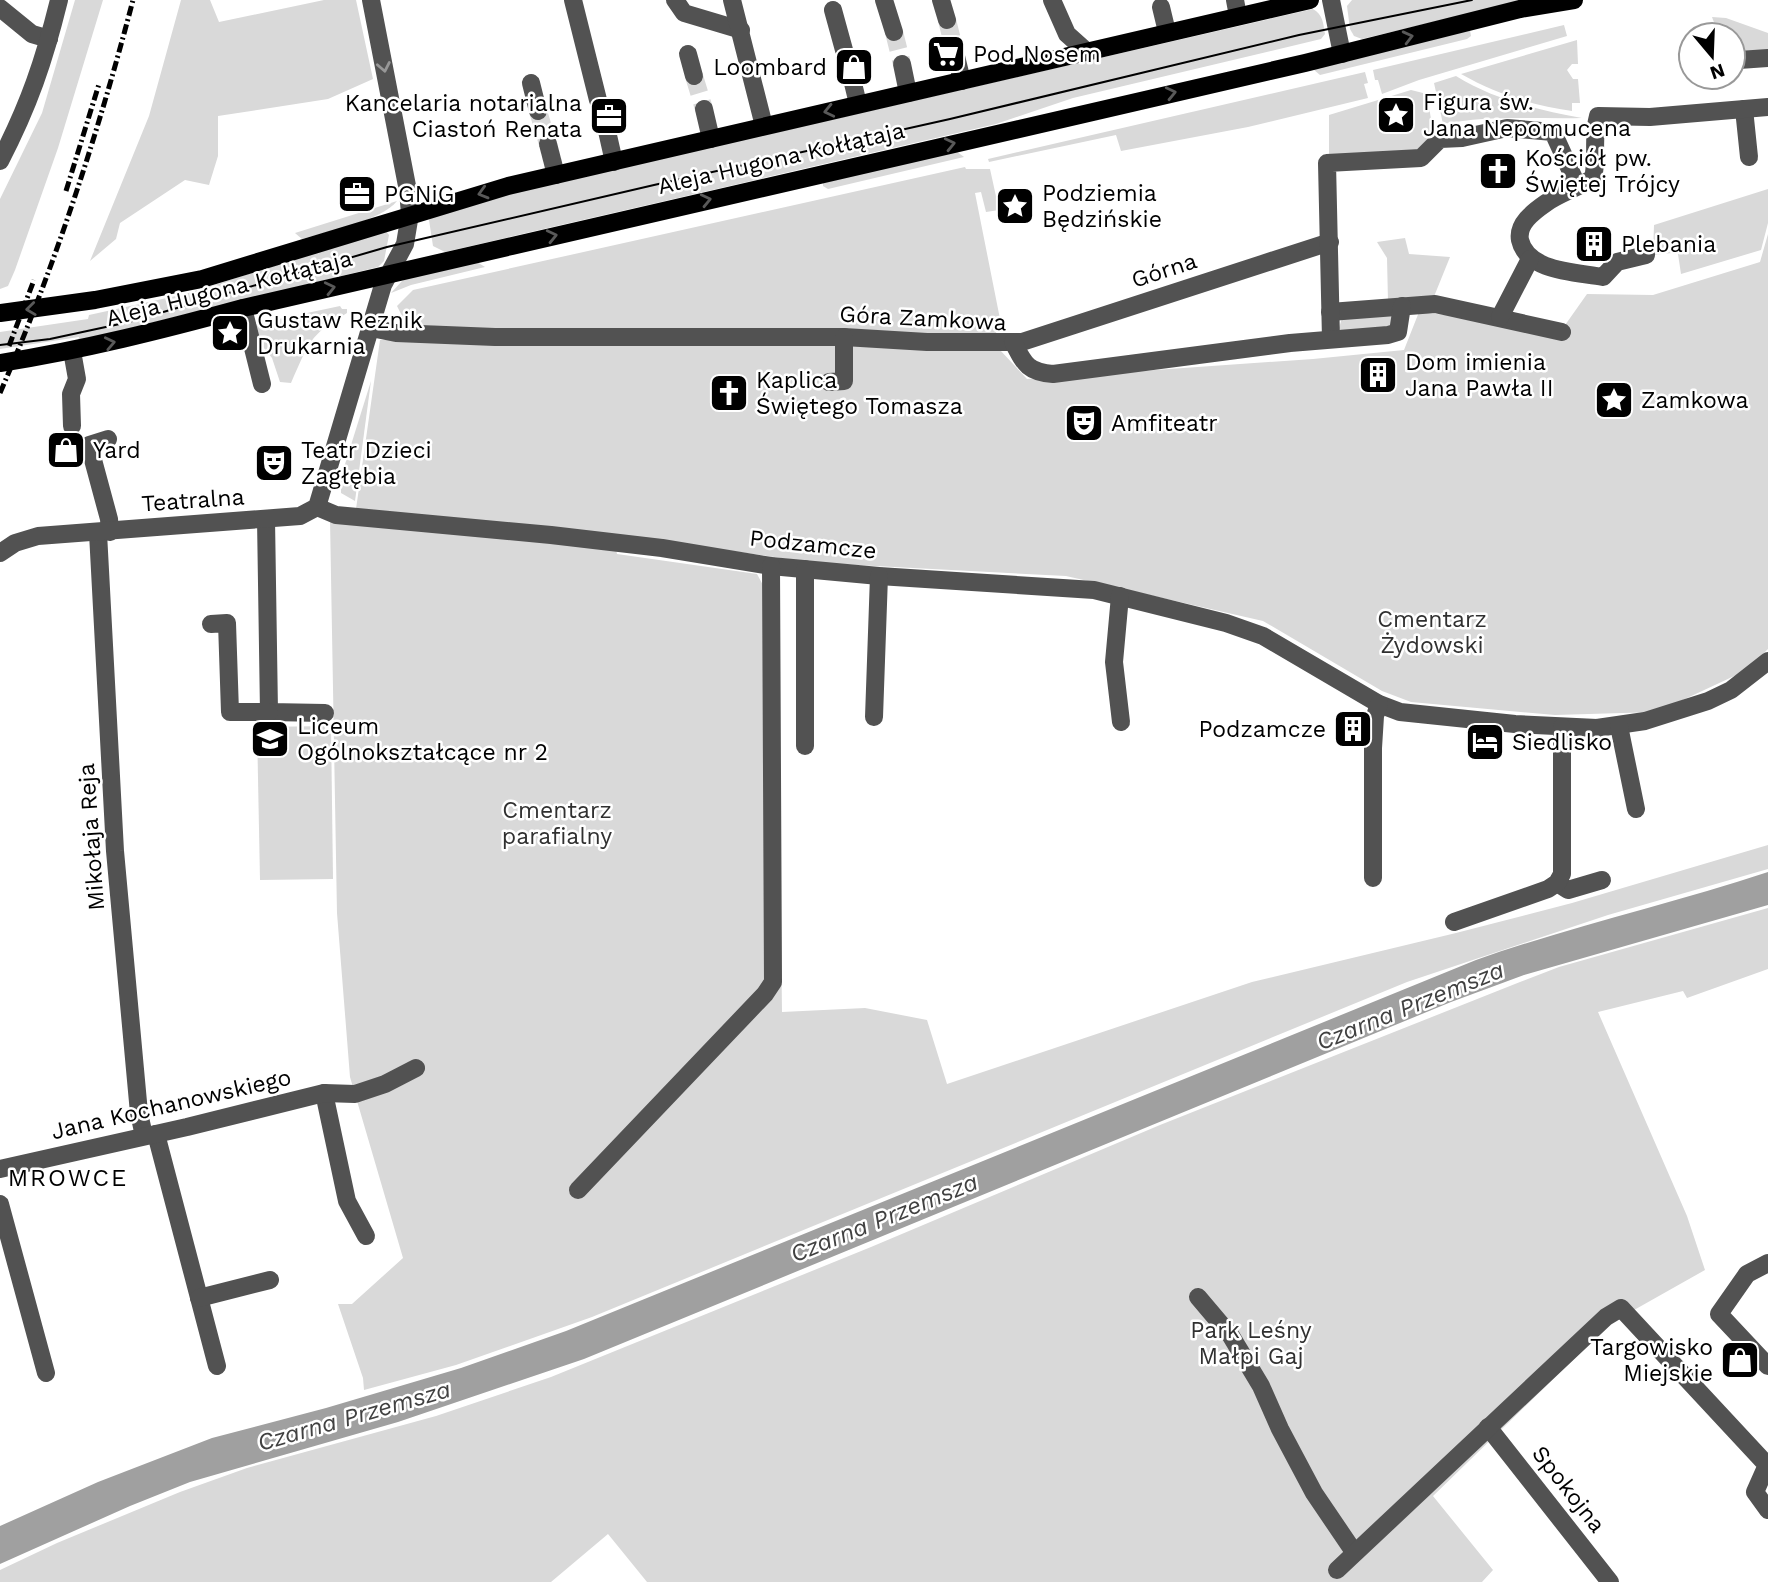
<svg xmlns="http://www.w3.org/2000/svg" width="1768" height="1582" font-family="'Work Sans',sans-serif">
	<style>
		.green { fill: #d9d9d9 }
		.water { fill: #a0a0a0 }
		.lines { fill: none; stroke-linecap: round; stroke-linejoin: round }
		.minor-tunnel { stroke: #d9d9d9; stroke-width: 18; stroke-dasharray: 18 9; stroke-linecap: butt }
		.minor { stroke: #525252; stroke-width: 18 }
		.major { stroke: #000; stroke-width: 18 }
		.tram { stroke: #000; stroke-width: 2 }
		.rail { stroke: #000; stroke-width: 5; stroke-dasharray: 10 3.5 2 3.5; stroke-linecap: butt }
		.oneway { stroke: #595959 }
		.oneway2 { stroke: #979797 }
		.labels { text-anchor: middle; stroke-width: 5; stroke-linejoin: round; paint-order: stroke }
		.poi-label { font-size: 23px; fill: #000; stroke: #fff; text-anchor: start }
		.street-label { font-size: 23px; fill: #000; stroke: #fff }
		.park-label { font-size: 23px; fill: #303030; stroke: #fff }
		.water-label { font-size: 24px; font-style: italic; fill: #414141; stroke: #fff }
		.neighbourhood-label { font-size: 24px; letter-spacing: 2px; fill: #000; stroke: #fff }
	</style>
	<rect width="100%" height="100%" fill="#fff"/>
	<g class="green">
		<path d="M 75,0 L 103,0 L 58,148 L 15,270 L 8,286 L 0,289 L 0,199 L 42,113 Z"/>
		<path d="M 181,0 L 210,0 L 219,22 L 324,0 L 356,0 L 373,79 L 328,99 L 218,116 L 218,156 L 209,185 L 185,180 L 120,223 L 116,239 L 90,261 L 149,116 Z"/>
		<path d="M 1352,0 L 1525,0 L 1362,39 L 1354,36 L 1350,29 L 1347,6 Z"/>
		<path d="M 1313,9 C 1323,15 1323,22 1325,34 L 1321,39 L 1073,98 L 996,124 L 445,252 L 433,246 L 429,220 C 441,208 521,192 542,186 Z"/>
		<path d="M 1712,17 L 1726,18 L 1768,33 L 1768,54 L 1733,60 L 1733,35 L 1710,35 L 1710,31 L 1715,25 Z"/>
		<path d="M 1564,25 L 1567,36 L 1419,80 L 1382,94 L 1378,80 L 1375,80 L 1373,70 Z"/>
		<path d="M 1470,30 L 1471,36 L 1467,39 L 1320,75 L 1313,69 Z"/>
		<path d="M 1577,40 L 1578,64 L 1572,64 L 1567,70 L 1573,79 L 1578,79 L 1580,103 L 1572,103 L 1572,111 C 1532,105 1496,94 1461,74 Z"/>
		<path d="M 1365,72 L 1368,83 L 1364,84 L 1368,98 L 1248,127 L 1121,151 L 1116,135 L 989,162 L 988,159 Z"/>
		<path d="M 1456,76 C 1495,100 1538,110 1582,118 C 1535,119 1489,115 1443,124 L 1434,83 Z"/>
		<path d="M 1411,90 L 1427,94 L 1434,138 L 1418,150 L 1329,155 L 1329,115 Z"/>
		<path d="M 956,151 L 964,157 L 828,189 L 823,186 L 823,183 Z"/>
		<path d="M 965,167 L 966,169 L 990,169 L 999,210 L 986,212 L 981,192 L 975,193 L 1001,324 L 996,333 L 975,335 L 475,329 L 406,324 L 397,306 L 413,290 Z"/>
		<path d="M 1768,189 L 1768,223 L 1761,250 L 1681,274 L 1678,254 L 1681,252 L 1653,255 L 1654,225 Z"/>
		<path d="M 397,201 C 381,221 328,231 302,239 L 295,233 Z"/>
		<path d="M 386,231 L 389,235 L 384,261 L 378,267 L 78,341 L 79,337 L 0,349 L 0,332 L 88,319 L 89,315 L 185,294 Z"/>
		<path d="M 1768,234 L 1768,649 L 1745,671 L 1657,712 L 1555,715 L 1411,702 L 1382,691 L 1263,621 L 1066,576 L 818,563 L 696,546 L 356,509 L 380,340 L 829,342 L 1000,350 L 1027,379 L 1313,359 L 1404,350 L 1419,312 L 1563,328 L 1587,294 L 1653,295 L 1760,262 Z"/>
		<path d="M 1405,238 L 1409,254 L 1450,257 L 1433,299 L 1388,302 L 1387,258 L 1377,242 Z"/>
		<path d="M 477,262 L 485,267 L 411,285 L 391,293 L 402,281 L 410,277 Z"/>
		<path d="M 340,306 L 342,309 L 347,309 L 347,313 C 308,336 309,343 291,383 L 280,382 L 272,358 L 255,337 L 251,325 Z"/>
		<path d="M 1393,313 L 1394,327 L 1342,332 L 1339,328 L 1342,318 Z"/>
		<path d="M 371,381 L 355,501 L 341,493 L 341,477 Z"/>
		<path d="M 330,519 L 616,549 L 617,554 L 757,574 L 764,587 L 777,588 L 782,1012 L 865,1008 L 927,1020 L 947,1084 L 1252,982 L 1456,933 L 1572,903 L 1768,845 L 1768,869 L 1608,915 L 1407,982 L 592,1317 L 456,1365 L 364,1390 L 363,1378 L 338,1304 L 352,1304 L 403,1258 L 350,1077 L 337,913 Z"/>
		<path d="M 331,726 L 333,879 L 260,880 L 257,727 Z"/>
		<path d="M 1768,908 L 1768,969 L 1687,998 L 1683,991 L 1598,1012 L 1687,1216 L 1705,1270 L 1611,1323 L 1433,1496 L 1493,1570 L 1482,1582 L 647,1582 L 608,1534 L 551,1582 L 0,1582 L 0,1570 L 57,1543 L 180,1492 L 247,1468 L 436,1416 L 551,1377 L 871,1247 L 1160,1125 L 1520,982 L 1559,967 Z"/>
	</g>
	<path class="water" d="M 1768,872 L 1768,905 L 1524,975 L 1451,1002 L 584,1359 L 398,1422 L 190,1482 L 130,1506 L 0,1564 L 0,1526 L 98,1482 L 212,1438 L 326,1408 L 461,1368 L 566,1331 L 1476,960 C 1572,926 1671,904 1768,872 Z"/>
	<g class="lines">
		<g class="minor-tunnel">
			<path d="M 947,20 L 955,52"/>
			<path d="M 894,32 L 902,64"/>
			<path d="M 694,76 L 704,109"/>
			<path d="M 598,100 L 607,131"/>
			<path d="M 538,111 L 548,144"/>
		</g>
		<g class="minor">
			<path d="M 573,0 L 598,100"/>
			<path d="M 675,0 L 684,13 L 741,30"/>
			<path d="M 732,0 L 764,126"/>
			<path d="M 884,0 L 894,32"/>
			<path d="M 941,0 L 947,20"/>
			<path d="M 1052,0 L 1067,34 L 1086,51"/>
			<path d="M 1235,0 L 1238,16"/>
			<path d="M 1331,0 L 1342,54"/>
			<path d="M 1161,7 L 1167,32"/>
			<path d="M 0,8 L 32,34 L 49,39"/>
			<path d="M 833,10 L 844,50"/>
			<path d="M 955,52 L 962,81"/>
			<path d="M 688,54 L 694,76"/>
			<path d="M 1739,60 L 1768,58"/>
			<path d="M 902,64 L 908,93"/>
			<path d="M 851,75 L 858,104"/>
			<path d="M 531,83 L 538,111"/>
			<path d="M 704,109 L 711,139"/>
			<path d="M 1744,109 L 1749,157"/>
			<path d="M 607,131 L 614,162"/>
			<path d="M 548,144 L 556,175"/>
			<path d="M 0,161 C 29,105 44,61 59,0"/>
			<path d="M 1646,255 L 1617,262 L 1603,277 C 1577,272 1527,272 1520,240 C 1517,224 1533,212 1546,203 C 1560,193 1578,188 1593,178 C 1598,158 1592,137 1598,116 L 1650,117 L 1768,107"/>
			<path d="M 243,308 L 262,384"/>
			<path d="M 1330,312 L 1435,304 L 1562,332"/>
			<path d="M 1500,317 L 1530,259"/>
			<path d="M 371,328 L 396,333 L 495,337 L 844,337 L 927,342 L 1022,342 L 1330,242"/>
			<path d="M 1331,339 L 1327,163 L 1421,158 L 1440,139 L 1462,138 L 1507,128 L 1553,132 L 1577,185"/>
			<path d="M 1013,342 C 1024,363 1027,372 1053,374 L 1290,343 L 1388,335 L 1398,332 L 1402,306"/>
			<path d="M 829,382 L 844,381 L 844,337"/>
			<path d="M 72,426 L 71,394 L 77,379 L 72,351"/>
			<path d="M 108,439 L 89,445 L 109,519 L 110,532"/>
			<path d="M 317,507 L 336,515 L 551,535 L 662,548 L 771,566 L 879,576 L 1094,590 L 1226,623 L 1263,636 L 1379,704 L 1400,712 L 1515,724 L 1597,728 L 1645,721 L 1708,701 L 1731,690 L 1768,661"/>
			<path d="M 266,519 L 269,712 L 325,713"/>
			<path d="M 98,533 L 115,851 L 139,1113 L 144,1136"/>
			<path d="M 0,553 L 15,543 L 38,536 L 300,516 L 317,507 L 383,285 L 405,244 L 410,214 L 408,191 L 371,0"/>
			<path d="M 805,569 L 805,746"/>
			<path d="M 1120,596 L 1114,662 L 1121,722"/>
			<path d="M 211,624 L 227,623 L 230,712 L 269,712"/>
			<path d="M 874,717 L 879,576"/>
			<path d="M 1619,726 L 1636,809"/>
			<path d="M 1373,878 L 1373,748 L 1375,716 L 1379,704"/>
			<path d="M 1557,883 L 1568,890 L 1602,880"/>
			<path d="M 1454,922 L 1548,889 L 1557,883 L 1562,874 L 1562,727"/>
			<path d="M 324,1093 L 347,1201 L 366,1236"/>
			<path d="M 156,1134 L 217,1366"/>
			<path d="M 0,1169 L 187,1127 L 324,1093 L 355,1094 L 385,1084 L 416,1068"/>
			<path d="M 578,1190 L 765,994 L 773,982 L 771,566"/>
			<path d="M 0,1204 L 46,1373"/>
			<path d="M 1768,1263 L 1747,1274 L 1719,1314 L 1768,1366"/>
			<path d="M 1198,1297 L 1231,1336 L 1261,1386 L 1280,1429 L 1314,1493 L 1354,1552"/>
			<path d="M 199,1298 L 270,1280"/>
			<path d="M 1488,1427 L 1610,1582"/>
			<path d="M 1337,1570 L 1606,1317 L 1621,1308 L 1767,1465 L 1755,1492 L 1768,1510"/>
		</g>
		<g class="major">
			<path d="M 0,313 L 95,300 L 202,279 L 508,186 L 1310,0"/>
			<path d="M 0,363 C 83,350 162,330 243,308 L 1305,63 L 1520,9 L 1574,0"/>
		</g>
		<path class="tram" d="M 0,345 L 50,339 L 129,322 L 387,247 L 654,185 L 950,119 L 1299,35 L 1472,0"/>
		<g class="rail">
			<path d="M 66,191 L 99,84"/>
			<path d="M 9,346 L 34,280"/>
			<path d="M 0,393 C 55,266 98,134 133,0"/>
		</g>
	</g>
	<defs><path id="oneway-chevron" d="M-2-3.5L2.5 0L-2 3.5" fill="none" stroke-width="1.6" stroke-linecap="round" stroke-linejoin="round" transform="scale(1.75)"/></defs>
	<g class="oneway">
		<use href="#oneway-chevron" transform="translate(1408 37) rotate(-14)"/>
		<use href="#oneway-chevron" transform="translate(1171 93) rotate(-13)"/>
		<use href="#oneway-chevron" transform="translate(829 111) rotate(167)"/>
		<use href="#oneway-chevron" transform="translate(950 144) rotate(-13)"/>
		<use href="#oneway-chevron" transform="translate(483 193) rotate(164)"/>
		<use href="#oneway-chevron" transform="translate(706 200) rotate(-13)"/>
		<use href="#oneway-chevron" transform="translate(552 236) rotate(-13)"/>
		<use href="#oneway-chevron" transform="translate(330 288) rotate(-13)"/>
		<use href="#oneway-chevron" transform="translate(31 309) rotate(173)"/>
		<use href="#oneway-chevron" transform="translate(110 343) rotate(-12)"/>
	</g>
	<use class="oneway2" href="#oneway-chevron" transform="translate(384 67) rotate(79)"/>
	<defs>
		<g id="supermarket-square" transform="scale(2.0125)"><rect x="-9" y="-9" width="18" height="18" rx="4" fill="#000" stroke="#fff"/><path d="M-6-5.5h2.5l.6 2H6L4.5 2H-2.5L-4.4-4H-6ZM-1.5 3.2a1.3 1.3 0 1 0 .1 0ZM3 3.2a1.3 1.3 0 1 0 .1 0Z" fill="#fff"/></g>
		<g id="shop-square" transform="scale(2.0125)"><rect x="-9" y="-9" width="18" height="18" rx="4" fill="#000" stroke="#fff"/><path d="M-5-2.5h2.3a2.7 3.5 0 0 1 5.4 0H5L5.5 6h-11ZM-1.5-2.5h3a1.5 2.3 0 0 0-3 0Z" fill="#fff"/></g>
		<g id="sight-square" transform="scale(2.0125)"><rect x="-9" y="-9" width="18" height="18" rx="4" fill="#000" stroke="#fff"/><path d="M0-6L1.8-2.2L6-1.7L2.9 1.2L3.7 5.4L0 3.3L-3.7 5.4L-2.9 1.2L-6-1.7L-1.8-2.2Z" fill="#fff"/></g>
		<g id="office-square" transform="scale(2.0125)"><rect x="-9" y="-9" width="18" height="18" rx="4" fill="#000" stroke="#fff"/><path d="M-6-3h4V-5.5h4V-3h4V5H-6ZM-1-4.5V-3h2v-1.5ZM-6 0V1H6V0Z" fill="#fff"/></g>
		<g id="church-square" transform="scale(2.0125)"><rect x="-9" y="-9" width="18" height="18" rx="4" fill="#000" stroke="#fff"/><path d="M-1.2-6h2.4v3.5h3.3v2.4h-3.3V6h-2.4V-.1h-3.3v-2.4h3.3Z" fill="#fff"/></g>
		<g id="building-square" transform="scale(2.0125)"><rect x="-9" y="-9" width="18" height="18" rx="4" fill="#000" stroke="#fff"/><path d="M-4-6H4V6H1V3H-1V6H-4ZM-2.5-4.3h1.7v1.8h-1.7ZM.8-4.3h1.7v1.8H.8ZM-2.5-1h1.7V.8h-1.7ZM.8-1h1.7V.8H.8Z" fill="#fff"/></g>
		<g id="theatre-square" transform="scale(2.0125)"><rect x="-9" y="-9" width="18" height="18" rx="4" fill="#000" stroke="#fff"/><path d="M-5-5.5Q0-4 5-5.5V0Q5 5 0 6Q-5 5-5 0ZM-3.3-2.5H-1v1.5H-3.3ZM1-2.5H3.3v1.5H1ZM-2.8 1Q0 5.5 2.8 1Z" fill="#fff"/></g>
		<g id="school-square" transform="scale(2.0125)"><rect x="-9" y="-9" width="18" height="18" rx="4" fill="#000" stroke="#fff"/><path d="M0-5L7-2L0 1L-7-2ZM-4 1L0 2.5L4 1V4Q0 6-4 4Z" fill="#fff"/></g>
		<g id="hotel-square" transform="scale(2.0125)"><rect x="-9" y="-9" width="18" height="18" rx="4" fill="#000" stroke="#fff"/><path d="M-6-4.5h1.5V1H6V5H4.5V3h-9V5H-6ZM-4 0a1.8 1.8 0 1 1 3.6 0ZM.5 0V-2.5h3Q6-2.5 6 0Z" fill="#fff"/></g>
	</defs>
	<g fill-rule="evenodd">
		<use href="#supermarket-square" x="946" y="54"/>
		<use href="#shop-square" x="854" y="67"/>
		<use href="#sight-square" x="1396" y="115"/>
		<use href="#office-square" x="609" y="116"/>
		<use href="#church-square" x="1498" y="171"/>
		<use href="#office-square" x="357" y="194"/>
		<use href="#sight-square" x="1015" y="206"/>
		<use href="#building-square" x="1594" y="244"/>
		<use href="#sight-square" x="230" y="333"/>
		<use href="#building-square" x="1378" y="375"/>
		<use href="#church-square" x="729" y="393"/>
		<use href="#sight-square" x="1614" y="400"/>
		<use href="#theatre-square" x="1084" y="423"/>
		<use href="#shop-square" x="66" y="450"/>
		<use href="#theatre-square" x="274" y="463"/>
		<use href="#building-square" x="1353" y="729"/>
		<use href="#school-square" x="270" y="739"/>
		<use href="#hotel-square" x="1485" y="742"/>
		<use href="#shop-square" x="1740" y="1360"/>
	</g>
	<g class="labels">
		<g class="poi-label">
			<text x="973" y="62">Pod Nosem</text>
			<text x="827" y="75" text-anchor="end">Loombard</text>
			<text x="1423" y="110">Figura św.<tspan x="1423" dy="26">Jana Nepomucena</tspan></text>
			<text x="582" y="111" text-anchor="end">Kancelaria notarialna<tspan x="582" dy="26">Ciastoń Renata</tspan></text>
			<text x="1525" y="166">Kościół pw.<tspan x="1525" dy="26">Świętej Trójcy</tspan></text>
			<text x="1042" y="201">Podziemia<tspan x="1042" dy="26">Będzińskie</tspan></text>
			<text x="384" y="202">PGNiG</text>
			<text x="1621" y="252">Plebania</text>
			<text x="257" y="328">Gustaw Reznik<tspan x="257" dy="26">Drukarnia</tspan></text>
			<text x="1405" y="370">Dom imienia<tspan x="1405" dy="26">Jana Pawła II</tspan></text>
			<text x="756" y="388">Kaplica<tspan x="756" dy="26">Świętego Tomasza</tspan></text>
			<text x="1641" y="408">Zamkowa</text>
			<text x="1111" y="431">Amfiteatr</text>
			<text x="93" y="458">Yard</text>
			<text x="301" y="458">Teatr Dzieci<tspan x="301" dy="26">Zagłębia</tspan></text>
			<text x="297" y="734">Liceum<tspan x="297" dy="26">Ogólnokształcące nr 2</tspan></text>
			<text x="1326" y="737" text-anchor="end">Podzamcze</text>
			<text x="1512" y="750">Siedlisko</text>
			<text x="1713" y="1355" text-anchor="end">Targowisko<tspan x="1713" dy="26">Miejskie</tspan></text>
		</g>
		<g class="street-label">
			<text transform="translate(781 158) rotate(-13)" y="8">Aleja Hugona Kołłątaja</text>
			<text transform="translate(1164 270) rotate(-18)" y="8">Górna</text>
			<text transform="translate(229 288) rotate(-14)" y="8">Aleja Hugona Kołłątaja</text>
			<text transform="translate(923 318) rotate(3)" y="8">Góra Zamkowa</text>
			<text transform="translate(193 500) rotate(-4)" y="8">Teatralna</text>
			<text transform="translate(813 544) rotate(6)" y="8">Podzamcze</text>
			<text transform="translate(91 837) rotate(-94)" y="8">Mikołaja Reja</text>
			<text transform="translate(171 1104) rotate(-13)" y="8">Jana Kochanowskiego</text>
			<text transform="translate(1569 1489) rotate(52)" y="8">Spokojna</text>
		</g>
		<g class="park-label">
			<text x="1432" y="627">Cmentarz<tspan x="1432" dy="26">Żydowski</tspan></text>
			<text x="557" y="818">Cmentarz<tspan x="557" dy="26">parafialny</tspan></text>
			<text x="1251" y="1338">Park Leśny<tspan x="1251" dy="26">Małpi Gaj</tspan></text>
		</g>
		<g class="water-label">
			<text transform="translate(1410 1006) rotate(-22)" y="8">Czarna Przemsza</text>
			<text transform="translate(884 1218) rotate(-22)" y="8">Czarna Przemsza</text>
			<text transform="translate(354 1416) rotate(-16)" y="8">Czarna Przemsza</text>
		</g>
		<g class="neighbourhood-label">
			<text x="68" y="1186">MROWCE</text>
		</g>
	</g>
	<g transform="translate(1712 56) rotate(161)"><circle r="33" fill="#ffffff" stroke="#999999" stroke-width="2"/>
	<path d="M0-5L12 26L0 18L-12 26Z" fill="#000000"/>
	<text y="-10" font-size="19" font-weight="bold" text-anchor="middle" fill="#000000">N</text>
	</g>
</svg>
